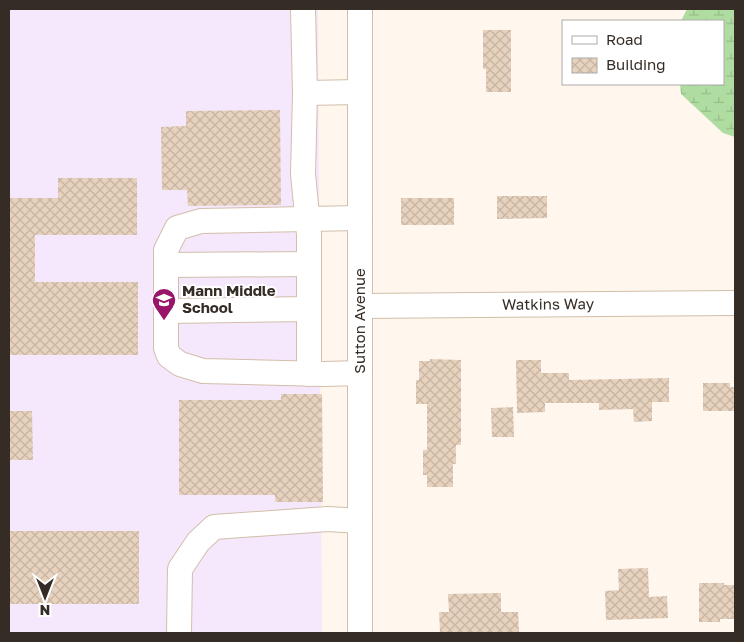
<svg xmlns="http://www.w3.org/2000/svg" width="744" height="642" font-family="'Golos Text',sans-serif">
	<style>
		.education { fill: #f6e8fc }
		.wetland { fill: url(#wetland-marsh) }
		.building { fill: url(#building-cross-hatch) }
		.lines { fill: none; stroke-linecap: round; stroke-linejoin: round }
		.minor-casing { stroke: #d2beaa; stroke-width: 26 }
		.minor { stroke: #fff; stroke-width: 24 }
		.labels { text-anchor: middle; stroke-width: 4; stroke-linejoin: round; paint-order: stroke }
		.poi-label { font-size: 15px; font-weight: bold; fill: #342c25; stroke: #fff; text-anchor: start }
		.street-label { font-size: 15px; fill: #342c25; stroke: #fff }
	</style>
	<defs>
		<pattern id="wetland-marsh" width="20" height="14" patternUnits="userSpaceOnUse" patternTransform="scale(1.25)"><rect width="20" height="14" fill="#afdca0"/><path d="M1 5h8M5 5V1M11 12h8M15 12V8" fill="none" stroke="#97bd8a"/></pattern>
		<pattern id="building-cross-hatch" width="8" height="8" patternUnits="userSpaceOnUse" patternTransform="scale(1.25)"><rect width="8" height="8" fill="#e7d2be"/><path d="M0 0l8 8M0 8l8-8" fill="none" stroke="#c7b4a3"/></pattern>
	</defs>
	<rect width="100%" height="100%" fill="#fff6ee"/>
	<path class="education" d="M 9,9 L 318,9 L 322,633 L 9,633 Z"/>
	<path class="wetland" d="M 687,9 L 735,9 L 735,137 L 723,133 L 681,94 L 680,84 L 723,84 L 723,21 L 681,21 Z"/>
	<g class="building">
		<path d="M 483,30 L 511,30 L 511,92 L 486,92 L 486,69 L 483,69 Z"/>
		<path d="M 280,110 L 281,205 L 188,206 L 187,190 L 162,190 L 161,127 L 186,126 L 186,111 Z"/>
		<path d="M 58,178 L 137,178 L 137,235 L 35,235 L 35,282 L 138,282 L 138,355 L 9,355 L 9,198 L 58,198 Z"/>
		<path d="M 497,196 L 547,196 L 547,218 L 497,219 Z"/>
		<rect x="401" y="198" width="53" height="27"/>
		<path d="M 430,359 L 461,360 L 461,445 L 456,445 L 456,464 L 453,464 L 453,487 L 427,487 L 427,475 L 423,475 L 423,450 L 427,450 L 427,404 L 416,404 L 416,380 L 419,380 L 419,361 L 430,361 Z"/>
		<path d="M 516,360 L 541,360 L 541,373 L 569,373 L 569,380 L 669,378 L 669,402 L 652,402 L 652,421 L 634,422 L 633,409 L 599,410 L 599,403 L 545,403 L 545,412 L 517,413 Z"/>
		<path d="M 703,383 L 730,383 L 730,387 L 735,387 L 735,411 L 703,411 Z"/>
		<path d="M 281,394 L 322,394 L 323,502 L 275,502 L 275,495 L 179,495 L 179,400 L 281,400 Z"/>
		<path d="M 513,407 L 514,437 L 492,437 L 491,408 Z"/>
		<path d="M 9,411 L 32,411 L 33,460 L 9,460 Z"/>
		<rect x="9" y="531" width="130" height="73"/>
		<path d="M 648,568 L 649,597 L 667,596 L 668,618 L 606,620 L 605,591 L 619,590 L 618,569 Z"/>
		<path d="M 699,583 L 724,583 L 724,585 L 735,585 L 735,619 L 720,619 L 720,622 L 699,622 Z"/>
		<path d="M 501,593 L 501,612 L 518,612 L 519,633 L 440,633 L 439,612 L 449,612 L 448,594 Z"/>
	</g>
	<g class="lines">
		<g class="minor-casing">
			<g id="minor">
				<path d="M 303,9 L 305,93 L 303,174 L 309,235 L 309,374"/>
				<path d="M 360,9 L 360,633"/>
				<path d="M 305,93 L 360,92"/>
				<path d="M 360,218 L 201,221 L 177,228 L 166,250 L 166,348 L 169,356 L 180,364 L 203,371 L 324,374 L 360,373"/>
				<path d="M 166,265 L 309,264"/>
				<path id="s1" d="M 360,306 L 735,303"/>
				<path d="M 167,311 L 308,309"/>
				<path d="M 179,633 L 180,569 L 198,542 L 214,527 L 328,519 L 360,521"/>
			</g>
		</g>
		<use href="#minor" class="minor"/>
	</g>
	<defs>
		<g id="school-pin" transform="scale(1.25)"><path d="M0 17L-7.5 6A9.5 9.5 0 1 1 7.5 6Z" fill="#99156a" stroke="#fff"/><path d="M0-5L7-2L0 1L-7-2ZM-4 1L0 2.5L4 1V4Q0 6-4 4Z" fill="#fff"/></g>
	</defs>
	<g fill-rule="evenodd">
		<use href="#school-pin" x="164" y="300"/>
	</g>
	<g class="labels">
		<g class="poi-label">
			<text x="182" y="296">Mann Middle<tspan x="182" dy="17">School</tspan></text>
		</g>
		<g class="street-label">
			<text dy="5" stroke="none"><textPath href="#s1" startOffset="188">Watkins Way</textPath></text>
			<text transform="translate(360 321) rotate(-90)" y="5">Sutton Avenue</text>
		</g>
	</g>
	<rect width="744" height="642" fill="none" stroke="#342c25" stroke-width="20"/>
	<rect x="562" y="20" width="162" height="65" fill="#ffffff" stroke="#aeaba8"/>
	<rect x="572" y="36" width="25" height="8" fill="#ffffff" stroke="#aeaba8"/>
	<text x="606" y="45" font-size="15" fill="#342c25">Road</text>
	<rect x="572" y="58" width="25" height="15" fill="url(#building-cross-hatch)" stroke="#aeaba8"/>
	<text x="606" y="70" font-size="15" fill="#342c25">Building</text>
	<g transform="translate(45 597) rotate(180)" stroke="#ffffff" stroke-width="4" paint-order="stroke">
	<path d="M0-4L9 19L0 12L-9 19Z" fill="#342c25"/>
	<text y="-8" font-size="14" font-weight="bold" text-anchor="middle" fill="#342c25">N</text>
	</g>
</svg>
